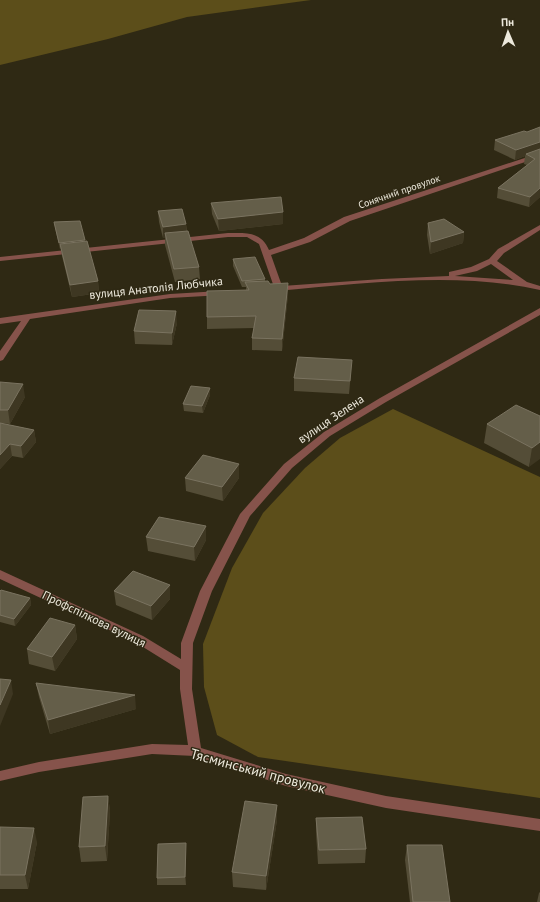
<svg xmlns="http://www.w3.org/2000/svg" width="540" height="902" font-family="'PT Sans',sans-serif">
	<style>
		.green { fill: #5c4e1a }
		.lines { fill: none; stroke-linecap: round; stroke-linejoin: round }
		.minor { fill: #86534b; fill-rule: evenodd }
		.wall { fill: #544d37 }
		.shaded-wall { fill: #3e3722 }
		.building { fill: #645e49; stroke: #7a7360 }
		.labels { text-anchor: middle; stroke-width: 3; stroke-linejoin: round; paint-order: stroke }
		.far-street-label { font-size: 10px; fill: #ede9dc; stroke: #2f2914 }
		.street-label { font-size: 12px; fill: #ede9dc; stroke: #2f2914 }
		.near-street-label { font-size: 14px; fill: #ede9dc; stroke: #2f2914 }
	</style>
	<rect width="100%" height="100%" fill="#2f2914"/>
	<g class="green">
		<path d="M 0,0 L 311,0 L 187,17 L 108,39 L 0,65 Z"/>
		<path d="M 393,409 L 540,477 L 540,798 L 258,757 L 217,735 L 204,687 L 203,644 L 232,568 L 263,513 L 305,468 L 340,438 Z"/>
	</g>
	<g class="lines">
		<g class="minor">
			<path d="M 540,153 L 540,157 L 350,221 L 310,242 L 271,255 L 282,286 L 382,279 L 449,276 L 449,272 L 471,267 L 489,259 L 498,249 L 540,225 L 540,230 L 504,253 L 497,261 L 527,282 L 540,286 L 540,290 C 455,271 362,284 276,291 L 272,289 L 274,287 L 259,244 L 247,237 L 228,237 L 0,261 L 0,257 L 228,233 C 246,233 261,231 269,250 L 304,238 L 344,217 ZM 491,264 L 513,280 L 455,276 L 477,271 Z"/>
			<path d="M 220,291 L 223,291 L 223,295 L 170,298 L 30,319 L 3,360 L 0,361 L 0,351 L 21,321 L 0,324 L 0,318 L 170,294 Z"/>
			<path d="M 540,308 L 540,315 L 386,402 L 330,436 L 292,468 L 250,516 L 212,591 L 193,643 L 192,689 L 201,748 L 286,774 L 386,796 L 540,819 L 540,831 L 386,808 L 286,786 L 195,756 L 152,754 L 39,772 L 0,781 L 0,771 L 39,762 L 152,744 L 188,745 L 180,689 L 180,670 L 135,642 L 0,579 L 0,570 L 143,636 L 181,659 L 181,643 L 200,591 L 240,514 L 284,464 L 324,432 L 380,398 Z"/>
		</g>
	</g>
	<g class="wall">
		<path d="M 540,127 L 540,197 L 529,207 L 497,198 L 498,188 L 527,165 L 524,164 L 525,156 L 515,160 L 494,150 L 495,140 L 527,132 Z"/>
		<path d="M 211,203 L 283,212 L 283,224 L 219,231 L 212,214 Z"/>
		<path d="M 158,211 L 186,224 L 187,231 L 199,267 L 200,279 L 175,282 L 165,245 L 165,238 L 163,238 L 159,222 Z"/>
		<path d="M 54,222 L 85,240 L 98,281 L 99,293 L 72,297 L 62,256 L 61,249 L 60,249 L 55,228 Z"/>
		<path d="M 428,223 L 464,232 L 463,243 L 430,254 L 427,235 Z"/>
		<path d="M 233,259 L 265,279 L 265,281 L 270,284 L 288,283 L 288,295 L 282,351 L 252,350 L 252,338 L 254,328 L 207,329 L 207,317 L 246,290 L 246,287 L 242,287 L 233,266 Z"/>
		<path d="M 177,323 L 172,345 L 135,344 L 134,331 Z"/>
		<path d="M 351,373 L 349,394 L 294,391 L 294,378 Z"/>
		<path d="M 0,382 L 25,397 L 10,424 L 0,423 Z"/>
		<path d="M 210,388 L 210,395 L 203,413 L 184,411 L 183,404 Z"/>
		<path d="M 540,416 L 529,467 L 484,443 L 487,424 Z"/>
		<path d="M 0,423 L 34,430 L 36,442 L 23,458 L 12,456 L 0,469 Z"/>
		<path d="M 185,478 L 239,478 L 223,501 L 186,491 Z"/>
		<path d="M 206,526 L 206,540 L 195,561 L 148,551 L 146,537 Z"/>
		<path d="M 170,585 L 170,599 L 152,620 L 116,605 L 114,591 Z"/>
		<path d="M 0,591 L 30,598 L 31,605 L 15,626 L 0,622 Z"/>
		<path d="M 75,625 L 77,639 L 55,671 L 29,664 L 27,649 Z"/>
		<path d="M 36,683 L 136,709 L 50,734 L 39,697 Z"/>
		<path d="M 108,796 L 110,811 L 107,861 L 81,862 L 79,847 Z"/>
		<path d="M 277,805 L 277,820 L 266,890 L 233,887 L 232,872 Z"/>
		<path d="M 316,818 L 366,849 L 365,863 L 318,864 L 316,832 Z"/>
		<path d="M 0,827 L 37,842 L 28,889 L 0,889 Z"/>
		<path d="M 407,845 L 450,902 L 410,902 L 405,860 Z"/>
		<path d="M 186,851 L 186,885 L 157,885 L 157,878 Z"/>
		<path d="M 540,892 L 540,902 L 537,902 L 539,893 Z"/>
	</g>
	<g class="shaded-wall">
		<path d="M 540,142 L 540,152 L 526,154 L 525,156 L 515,160 L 516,150 Z"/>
		<path d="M 540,188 L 540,197 L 529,207 L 530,197 Z"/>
		<path d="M 283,212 L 283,224 L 219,231 L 218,219 Z"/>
		<path d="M 186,224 L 187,236 L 165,233 L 165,238 L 163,238 L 163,227 Z"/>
		<path d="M 464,232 L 463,243 L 430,254 L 431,242 Z"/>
		<path d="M 85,240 L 86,246 L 60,244 L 61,249 L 60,249 L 59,243 Z"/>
		<path d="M 98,281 L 99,293 L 72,297 L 70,285 Z"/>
		<path d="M 288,283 L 288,295 L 282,351 L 282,339 Z"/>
		<path d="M 176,311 L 177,323 L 172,345 L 172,333 Z"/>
		<path d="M 23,384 L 25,397 L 10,424 L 8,410 Z"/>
		<path d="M 210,388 L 210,395 L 203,413 L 202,406 Z"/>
		<path d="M 34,430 L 36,442 L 23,458 L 21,446 Z"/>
		<path d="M 540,442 L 540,459 L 529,467 L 532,448 Z"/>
		<path d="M 10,444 L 12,456 L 0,469 L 0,455 Z"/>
		<path d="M 239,464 L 239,478 L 223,501 L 222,487 Z"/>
		<path d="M 206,526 L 206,540 L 195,561 L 194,547 Z"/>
		<path d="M 170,585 L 170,599 L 152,620 L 151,606 Z"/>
		<path d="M 30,598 L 31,605 L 15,626 L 14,619 Z"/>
		<path d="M 75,625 L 77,639 L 55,671 L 52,657 Z"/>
		<path d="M 11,680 L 13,694 L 0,726 L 0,705 Z"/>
		<path d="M 135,695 L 136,709 L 50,734 L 48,720 Z"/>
		<path d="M 108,796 L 110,811 L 107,861 L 105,846 Z"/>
		<path d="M 277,805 L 277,820 L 266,890 L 266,876 Z"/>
		<path d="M 34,828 L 37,842 L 28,889 L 25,875 Z"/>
		<path d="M 186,843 L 186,885 L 185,877 Z"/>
	</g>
	<g class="building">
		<path d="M 540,127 L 540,142 L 516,150 L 495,140 L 524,131 L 527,132 Z"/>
		<path d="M 540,149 L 540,188 L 530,197 L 498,188 L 535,159 L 526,154 Z"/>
		<path d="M 281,197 L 283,212 L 218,219 L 211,203 Z"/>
		<path d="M 182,209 L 186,224 L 163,227 L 158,211 Z"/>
		<path d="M 444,219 L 464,232 L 431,242 L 428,223 Z"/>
		<path d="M 80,221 L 85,240 L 59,243 L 54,222 Z"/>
		<path d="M 188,231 L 199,267 L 174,269 L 165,233 Z"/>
		<path d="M 87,241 L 98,281 L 70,285 L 60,244 Z"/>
		<path d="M 255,257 L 265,279 L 242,281 L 233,259 Z"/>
		<path d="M 268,281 L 270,284 L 288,283 L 282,339 L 252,338 L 256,316 L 207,317 L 207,291 L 249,290 L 245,282 Z"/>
		<path d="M 139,310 L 176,311 L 172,333 L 134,331 Z"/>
		<path d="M 298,357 L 352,360 L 350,381 L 294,378 Z"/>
		<path d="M 0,382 L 23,384 L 8,410 L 0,410 Z"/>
		<path d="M 191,386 L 210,388 L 202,406 L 183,404 Z"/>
		<path d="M 516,405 L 540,416 L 540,442 L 532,448 L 487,424 Z"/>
		<path d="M 0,423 L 34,430 L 21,446 L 10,444 L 0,455 Z"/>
		<path d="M 203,455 L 239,464 L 222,487 L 185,478 Z"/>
		<path d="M 159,517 L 206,526 L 194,547 L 146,537 Z"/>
		<path d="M 133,571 L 170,585 L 151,606 L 114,591 Z"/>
		<path d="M 1,590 L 30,598 L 14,619 L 0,615 L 0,591 Z"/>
		<path d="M 50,618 L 75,625 L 52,657 L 27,649 Z"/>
		<path d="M 0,679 L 11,680 L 0,705 Z"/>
		<path d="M 36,683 L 135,695 L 48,720 Z"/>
		<path d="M 108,796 L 105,846 L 79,847 L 83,797 Z"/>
		<path d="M 245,801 L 277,805 L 266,876 L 232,872 Z"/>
		<path d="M 362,817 L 366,849 L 319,850 L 316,818 Z"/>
		<path d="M 0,827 L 34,828 L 25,875 L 0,875 Z"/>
		<path d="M 186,843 L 185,877 L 157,878 L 158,844 Z"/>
		<path d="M 407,845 L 442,845 L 450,902 L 413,902 Z"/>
	</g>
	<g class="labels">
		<g class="far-street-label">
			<text transform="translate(399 191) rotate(-19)" y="4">Сонячний провулок</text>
		</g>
		<g class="street-label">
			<text transform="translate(156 288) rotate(-6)" y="4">вулиця Анатолія Любчика</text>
			<text transform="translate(331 419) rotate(-34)" y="4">вулиця Зелена</text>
			<text transform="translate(94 619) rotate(26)" y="4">Профспілкова вулиця</text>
		</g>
		<g class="near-street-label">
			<text transform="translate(258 771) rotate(15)" y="5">Тясминський провулок</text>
		</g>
	</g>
	<g transform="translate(508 32) rotate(358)" stroke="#2f2914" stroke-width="3" paint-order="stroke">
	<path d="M0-3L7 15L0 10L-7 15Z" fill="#ede9dc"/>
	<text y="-6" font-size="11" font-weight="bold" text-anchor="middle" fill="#ede9dc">Пн</text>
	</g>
</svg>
